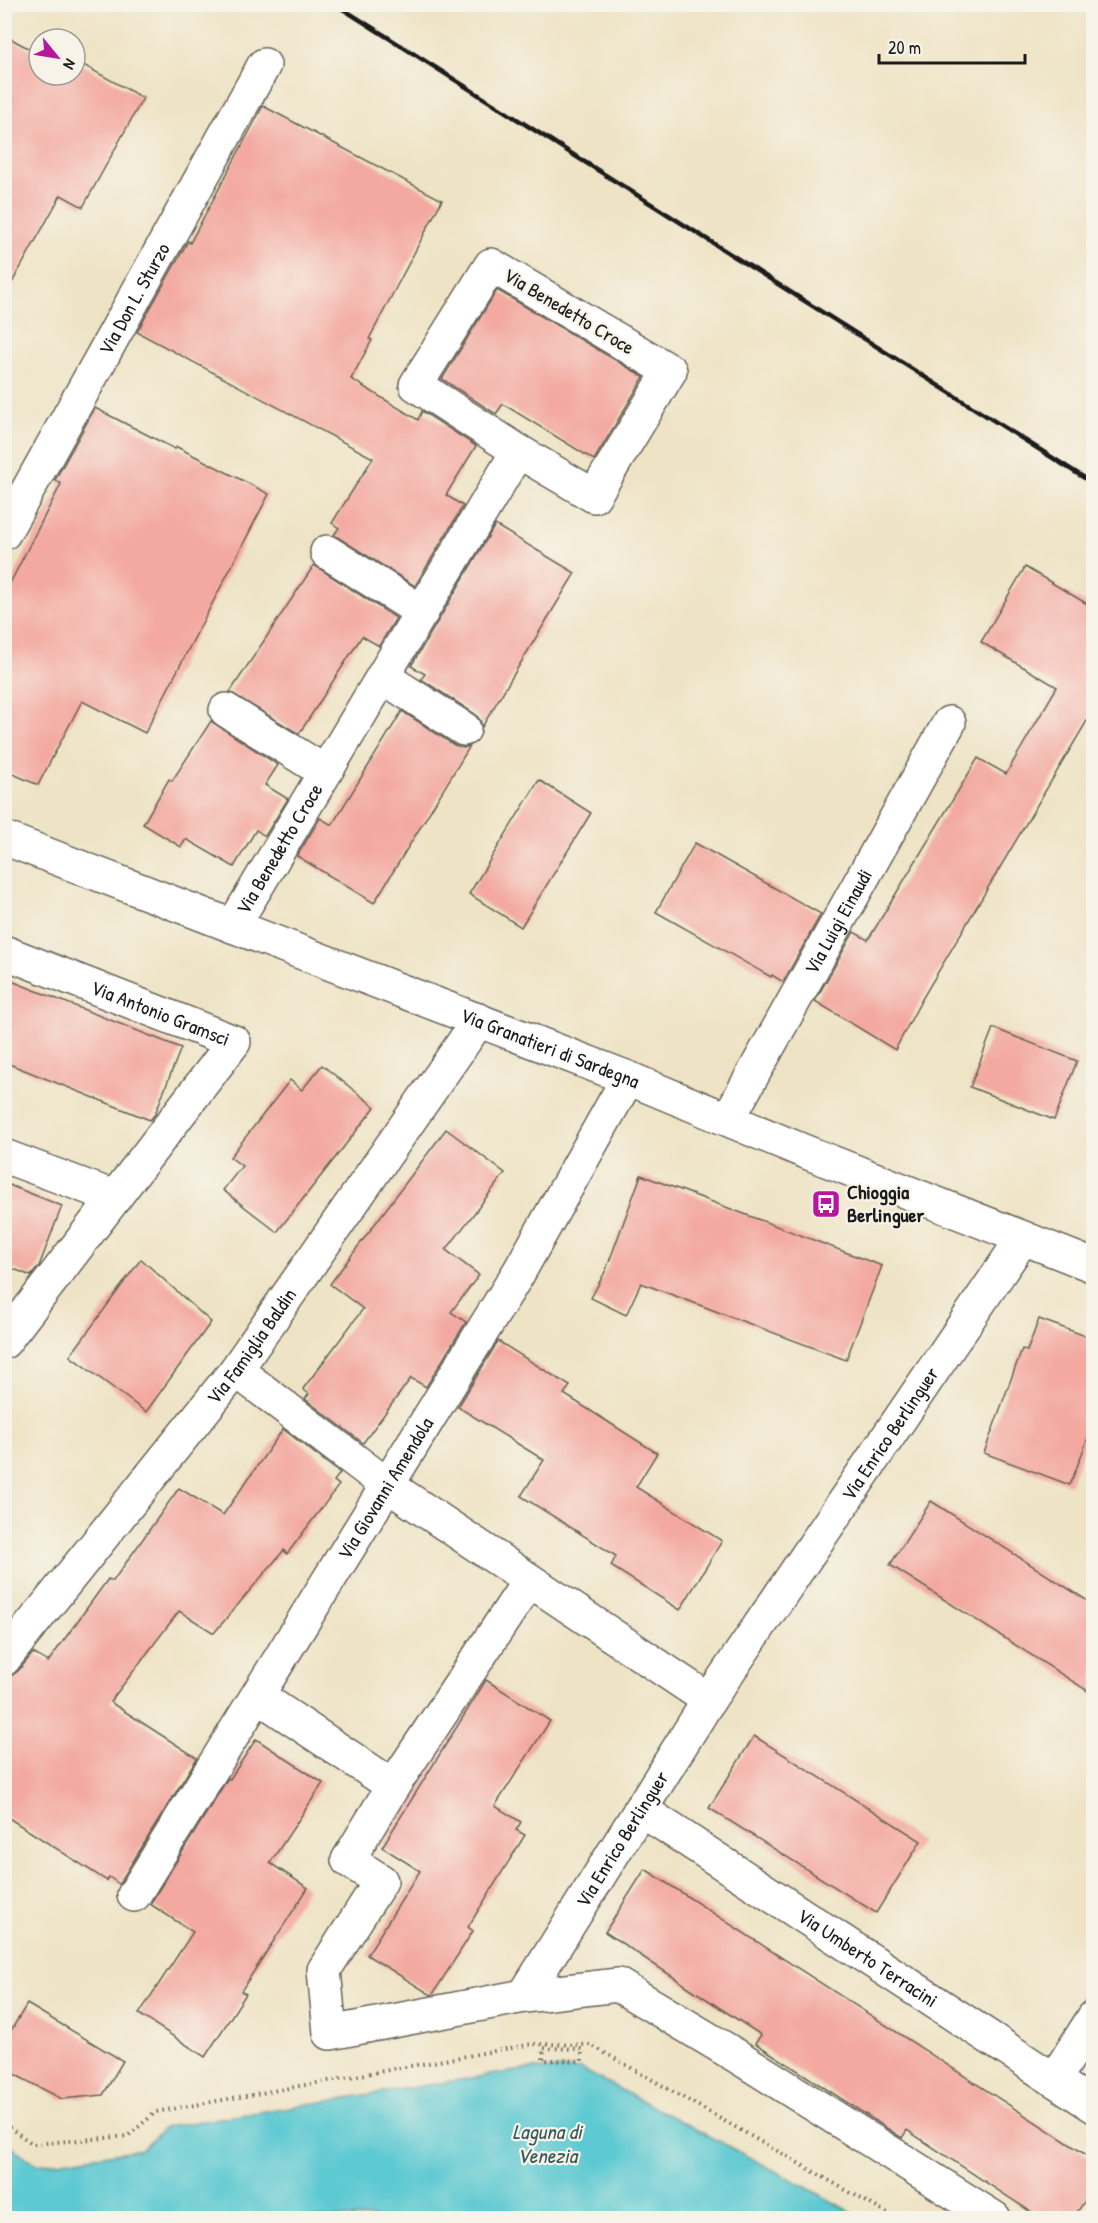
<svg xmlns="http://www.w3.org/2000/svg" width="1098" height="2223" font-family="'Patrick Hand',sans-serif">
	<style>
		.water { fill: #5dc9d2; stroke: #3c7277; stroke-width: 1.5 }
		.building { fill: #f3a9a0 }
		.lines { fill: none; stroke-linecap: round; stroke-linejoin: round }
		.minor-casing { stroke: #666257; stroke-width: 36 }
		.path { stroke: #666257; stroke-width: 4; stroke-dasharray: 1.5 4.5; stroke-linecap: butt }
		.minor { stroke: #fff; stroke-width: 33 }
		.rail { stroke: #1c1c1c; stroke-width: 4.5 }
		.labels { text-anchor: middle; stroke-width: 4.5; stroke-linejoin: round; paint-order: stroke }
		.street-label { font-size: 20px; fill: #1c1c1c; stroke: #f7f3e8 }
		.poi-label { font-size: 20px; font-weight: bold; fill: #1c1c1c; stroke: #f7f3e8; text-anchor: start }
		.water-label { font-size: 21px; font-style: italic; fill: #33595c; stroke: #f7f3e8 }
	</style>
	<rect width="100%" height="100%" fill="#f7f3e8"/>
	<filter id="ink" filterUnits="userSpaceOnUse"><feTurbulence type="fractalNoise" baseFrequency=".0167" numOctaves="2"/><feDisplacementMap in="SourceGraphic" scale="12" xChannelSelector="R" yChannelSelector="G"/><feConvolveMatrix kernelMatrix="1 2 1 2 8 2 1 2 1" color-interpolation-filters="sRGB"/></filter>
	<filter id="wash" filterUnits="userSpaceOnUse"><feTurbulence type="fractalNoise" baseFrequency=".008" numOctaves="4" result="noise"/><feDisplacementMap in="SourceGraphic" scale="24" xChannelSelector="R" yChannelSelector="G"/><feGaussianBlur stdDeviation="1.35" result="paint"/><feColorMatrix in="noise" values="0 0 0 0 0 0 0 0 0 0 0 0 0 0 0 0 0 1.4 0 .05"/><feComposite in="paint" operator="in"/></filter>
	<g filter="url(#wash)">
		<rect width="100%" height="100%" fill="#eee3c5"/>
		<path class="water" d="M 529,2069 L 581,2069 L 817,2193 L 861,2218 L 5,2218 L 5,2142 L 37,2165 L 142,2149 L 165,2127 Z"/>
		<g id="blocks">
			<g class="building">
				<path d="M 4,35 L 39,54 L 39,75 L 75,75 L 80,63 L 143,98 L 83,207 L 61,195 L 4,297 Z"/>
				<path d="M 263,106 L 442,200 L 369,339 L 372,340 L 351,379 L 418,420 L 422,411 L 476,446 L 446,495 L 463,506 L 415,586 L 334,535 L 339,528 L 332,523 L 373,458 L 137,332 L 188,241 L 190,243 Z"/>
				<path d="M 497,290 L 644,377 L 594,460 L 503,404 L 496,414 L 442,379 Z"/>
				<path d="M 95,408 L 175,449 L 177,447 L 269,494 L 145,733 L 82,701 L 38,785 L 4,770 L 4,595 L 61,484 L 55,480 Z"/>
				<path d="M 495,525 L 575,573 L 482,727 L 480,720 L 475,714 L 421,679 L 425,674 L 411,666 Z"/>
				<path d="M 314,565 L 396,618 L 379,646 L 362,636 L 299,734 L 230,692 Z"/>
				<path d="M 1025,567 L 1094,608 L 1094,709 L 922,999 L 895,1050 L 815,1001 L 854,932 L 868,940 L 978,758 L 1006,774 L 1057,687 L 981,642 Z"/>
				<path d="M 402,711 L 454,745 L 463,748 L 470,746 L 374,903 L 297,856 L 320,818 L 332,825 Z"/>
				<path d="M 211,721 L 278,765 L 265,785 L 288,799 L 265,836 L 256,830 L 234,867 L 186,839 L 181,847 L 143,824 L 169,779 L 172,781 Z"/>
				<path d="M 539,780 L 591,813 L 521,927 L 469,894 Z"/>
				<path d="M 695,843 L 821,914 L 783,982 L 772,975 L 771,977 L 656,912 Z"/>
				<path d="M 4,978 L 181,1048 L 155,1114 L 150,1120 L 4,1062 Z"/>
				<path d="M 993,1028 L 1077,1061 L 1054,1120 L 970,1087 Z"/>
				<path d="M 322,1065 L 375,1107 L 277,1232 L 223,1190 L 242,1166 L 230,1157 L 290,1080 L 302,1090 Z"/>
				<path d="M 446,1129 L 505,1173 L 446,1250 L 479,1275 L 451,1312 L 466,1322 L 426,1387 L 411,1378 L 363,1443 L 305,1399 L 309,1394 L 303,1389 L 363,1309 L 330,1284 Z"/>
				<path d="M 641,1175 L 882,1266 L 846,1360 L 641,1283 L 626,1315 L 591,1298 L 606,1270 Z"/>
				<path d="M 4,1183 L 62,1206 L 39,1266 L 31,1276 L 4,1265 Z"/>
				<path d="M 141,1259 L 211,1322 L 146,1412 L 70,1356 Z"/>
				<path d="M 1039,1319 L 1094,1339 L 1094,1422 L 1070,1485 L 984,1453 L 1022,1349 L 1027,1351 Z"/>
				<path d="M 498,1341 L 570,1386 L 564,1394 L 657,1453 L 636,1487 L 722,1541 L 680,1610 L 611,1566 L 616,1556 L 521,1496 L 544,1460 L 458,1407 Z"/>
				<path d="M 283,1429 L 340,1473 L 334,1481 L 339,1485 L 287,1554 L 284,1550 L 214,1633 L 179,1611 L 110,1702 L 197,1758 L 119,1884 L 109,1877 L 107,1881 L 4,1815 L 4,1677 L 11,1676 L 18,1671 L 33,1653 L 48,1662 L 108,1579 L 113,1581 L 179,1488 L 223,1515 Z"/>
				<path d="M 931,1501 L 1094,1605 L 1094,1695 L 890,1565 Z"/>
				<path d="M 486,1680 L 550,1721 L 495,1806 L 521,1822 L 516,1830 L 525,1835 L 468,1927 L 473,1931 L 433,1994 L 431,1995 L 367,1955 L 420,1871 L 382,1847 Z"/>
				<path d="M 754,1736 L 921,1841 L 876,1913 L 709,1808 Z"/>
				<path d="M 256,1739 L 323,1783 L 270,1863 L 308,1888 L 241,1991 L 246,1994 L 205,2057 L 139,2014 L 193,1932 L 150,1904 L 228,1778 L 230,1779 Z"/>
				<path d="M 645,1869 L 1094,2160 L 1094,2188 L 1073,2218 L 1040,2218 L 907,2130 L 902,2138 L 755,2043 L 761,2035 L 605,1932 Z"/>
				<path d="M 27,2004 L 123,2061 L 103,2095 L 62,2099 L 4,2069 L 4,2042 Z"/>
			</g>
		</g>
	</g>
	<g filter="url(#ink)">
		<use href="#blocks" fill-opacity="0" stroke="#666257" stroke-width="1.5"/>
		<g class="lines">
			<g class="minor-casing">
				<g id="minor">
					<path d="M 491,265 L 670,371 L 594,496 L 518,451 L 416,385 Z"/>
					<path id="s1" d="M 4,533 L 264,65"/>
					<path d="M 327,552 L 422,612"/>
					<path d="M 383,677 L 464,729"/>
					<path d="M 226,710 L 325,772"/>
					<path id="s2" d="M 4,838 L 628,1078 L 801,1150 L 1094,1266"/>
					<path id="s3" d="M 233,926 L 518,451"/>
					<path id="s4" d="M 4,952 L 234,1042 L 4,1342"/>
					<path id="s5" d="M 728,1119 L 949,723"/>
					<path d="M 4,1156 L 114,1197"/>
					<path d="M 236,1370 L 387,1485 L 709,1700"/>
					<path id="s6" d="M 4,1659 L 236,1370 L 479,1020"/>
					<path d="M 258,1696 L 393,1786 L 348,1860 L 381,1881 L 324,1970 L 330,2033 L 524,1996"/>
					<path d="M 393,1786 L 529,1581"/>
					<path id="s7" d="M 640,1809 L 1094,2106"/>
					<path id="s8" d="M 134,1895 L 519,1272 L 628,1078"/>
					<path d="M 1054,2080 L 1094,2017"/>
					<path id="s9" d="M 994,2218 L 740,2058 L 618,1985 L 524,1996 L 709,1700 L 1023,1238"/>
				</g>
			</g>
			<g class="path">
				<path d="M 544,2048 L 582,2049 L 582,2061 L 543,2060 Z"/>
				<path d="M 4,2124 L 33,2144 L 128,2136 L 156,2112 L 533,2044 L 591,2045 L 895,2218"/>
			</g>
			<use href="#minor" class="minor"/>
			<path class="rail" d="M 335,4 L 1094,484"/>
		</g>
	</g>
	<defs>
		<g id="bus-square" transform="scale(1.5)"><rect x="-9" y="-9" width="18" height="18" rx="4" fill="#b5179e" stroke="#f7f3e8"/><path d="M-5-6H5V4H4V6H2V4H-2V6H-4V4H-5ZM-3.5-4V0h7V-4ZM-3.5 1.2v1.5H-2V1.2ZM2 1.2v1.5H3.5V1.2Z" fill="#fff"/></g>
	</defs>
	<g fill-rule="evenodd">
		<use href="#bus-square" x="826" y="1204"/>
	</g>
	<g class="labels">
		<g class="street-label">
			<text dy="7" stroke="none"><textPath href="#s1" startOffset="268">Via Don L. Sturzo</textPath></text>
			<text transform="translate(569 311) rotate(31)" y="7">Via Benedetto Croce</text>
			<text dy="7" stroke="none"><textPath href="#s3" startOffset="90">Via Benedetto Croce</textPath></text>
			<text dy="7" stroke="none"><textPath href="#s5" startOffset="226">Via Luigi Einaudi</textPath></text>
			<text dy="7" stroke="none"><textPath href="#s4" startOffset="168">Via Antonio Gramsci</textPath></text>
			<text dy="7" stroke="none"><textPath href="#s2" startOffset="585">Via Granatieri di Sardegna</textPath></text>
			<text dy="7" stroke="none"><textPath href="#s6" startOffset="399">Via Famiglia Baldin</textPath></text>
			<text dy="7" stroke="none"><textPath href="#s9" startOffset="1208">Via Enrico Berlinguer</textPath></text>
			<text dy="7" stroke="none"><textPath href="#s8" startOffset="478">Via Giovanni Amendola</textPath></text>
			<text dy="7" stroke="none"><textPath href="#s9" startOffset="722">Via Enrico Berlinguer</textPath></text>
			<text dy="7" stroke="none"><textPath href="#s7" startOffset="272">Via Umberto Terracini</textPath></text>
		</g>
		<g class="poi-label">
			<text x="847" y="1199">Chioggia<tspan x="847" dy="23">Berlinguer</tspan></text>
		</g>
		<g class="water-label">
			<text x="547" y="2139">Laguna di<tspan x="547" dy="24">Venezia</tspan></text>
		</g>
	</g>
	<rect width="1098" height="2223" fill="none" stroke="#f7f3e8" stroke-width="24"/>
	<g transform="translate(57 57) rotate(120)"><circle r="28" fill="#f7f3e8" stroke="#9f9d96" stroke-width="1.5"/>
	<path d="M0-4.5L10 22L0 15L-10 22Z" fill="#b5179e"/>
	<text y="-9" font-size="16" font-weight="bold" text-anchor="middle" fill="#1c1c1c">N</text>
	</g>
	<path d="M879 54v9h146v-9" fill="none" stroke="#1c1c1c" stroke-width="3"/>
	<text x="888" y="54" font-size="18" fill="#1c1c1c" stroke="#f7f3e8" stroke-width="4.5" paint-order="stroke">20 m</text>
</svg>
